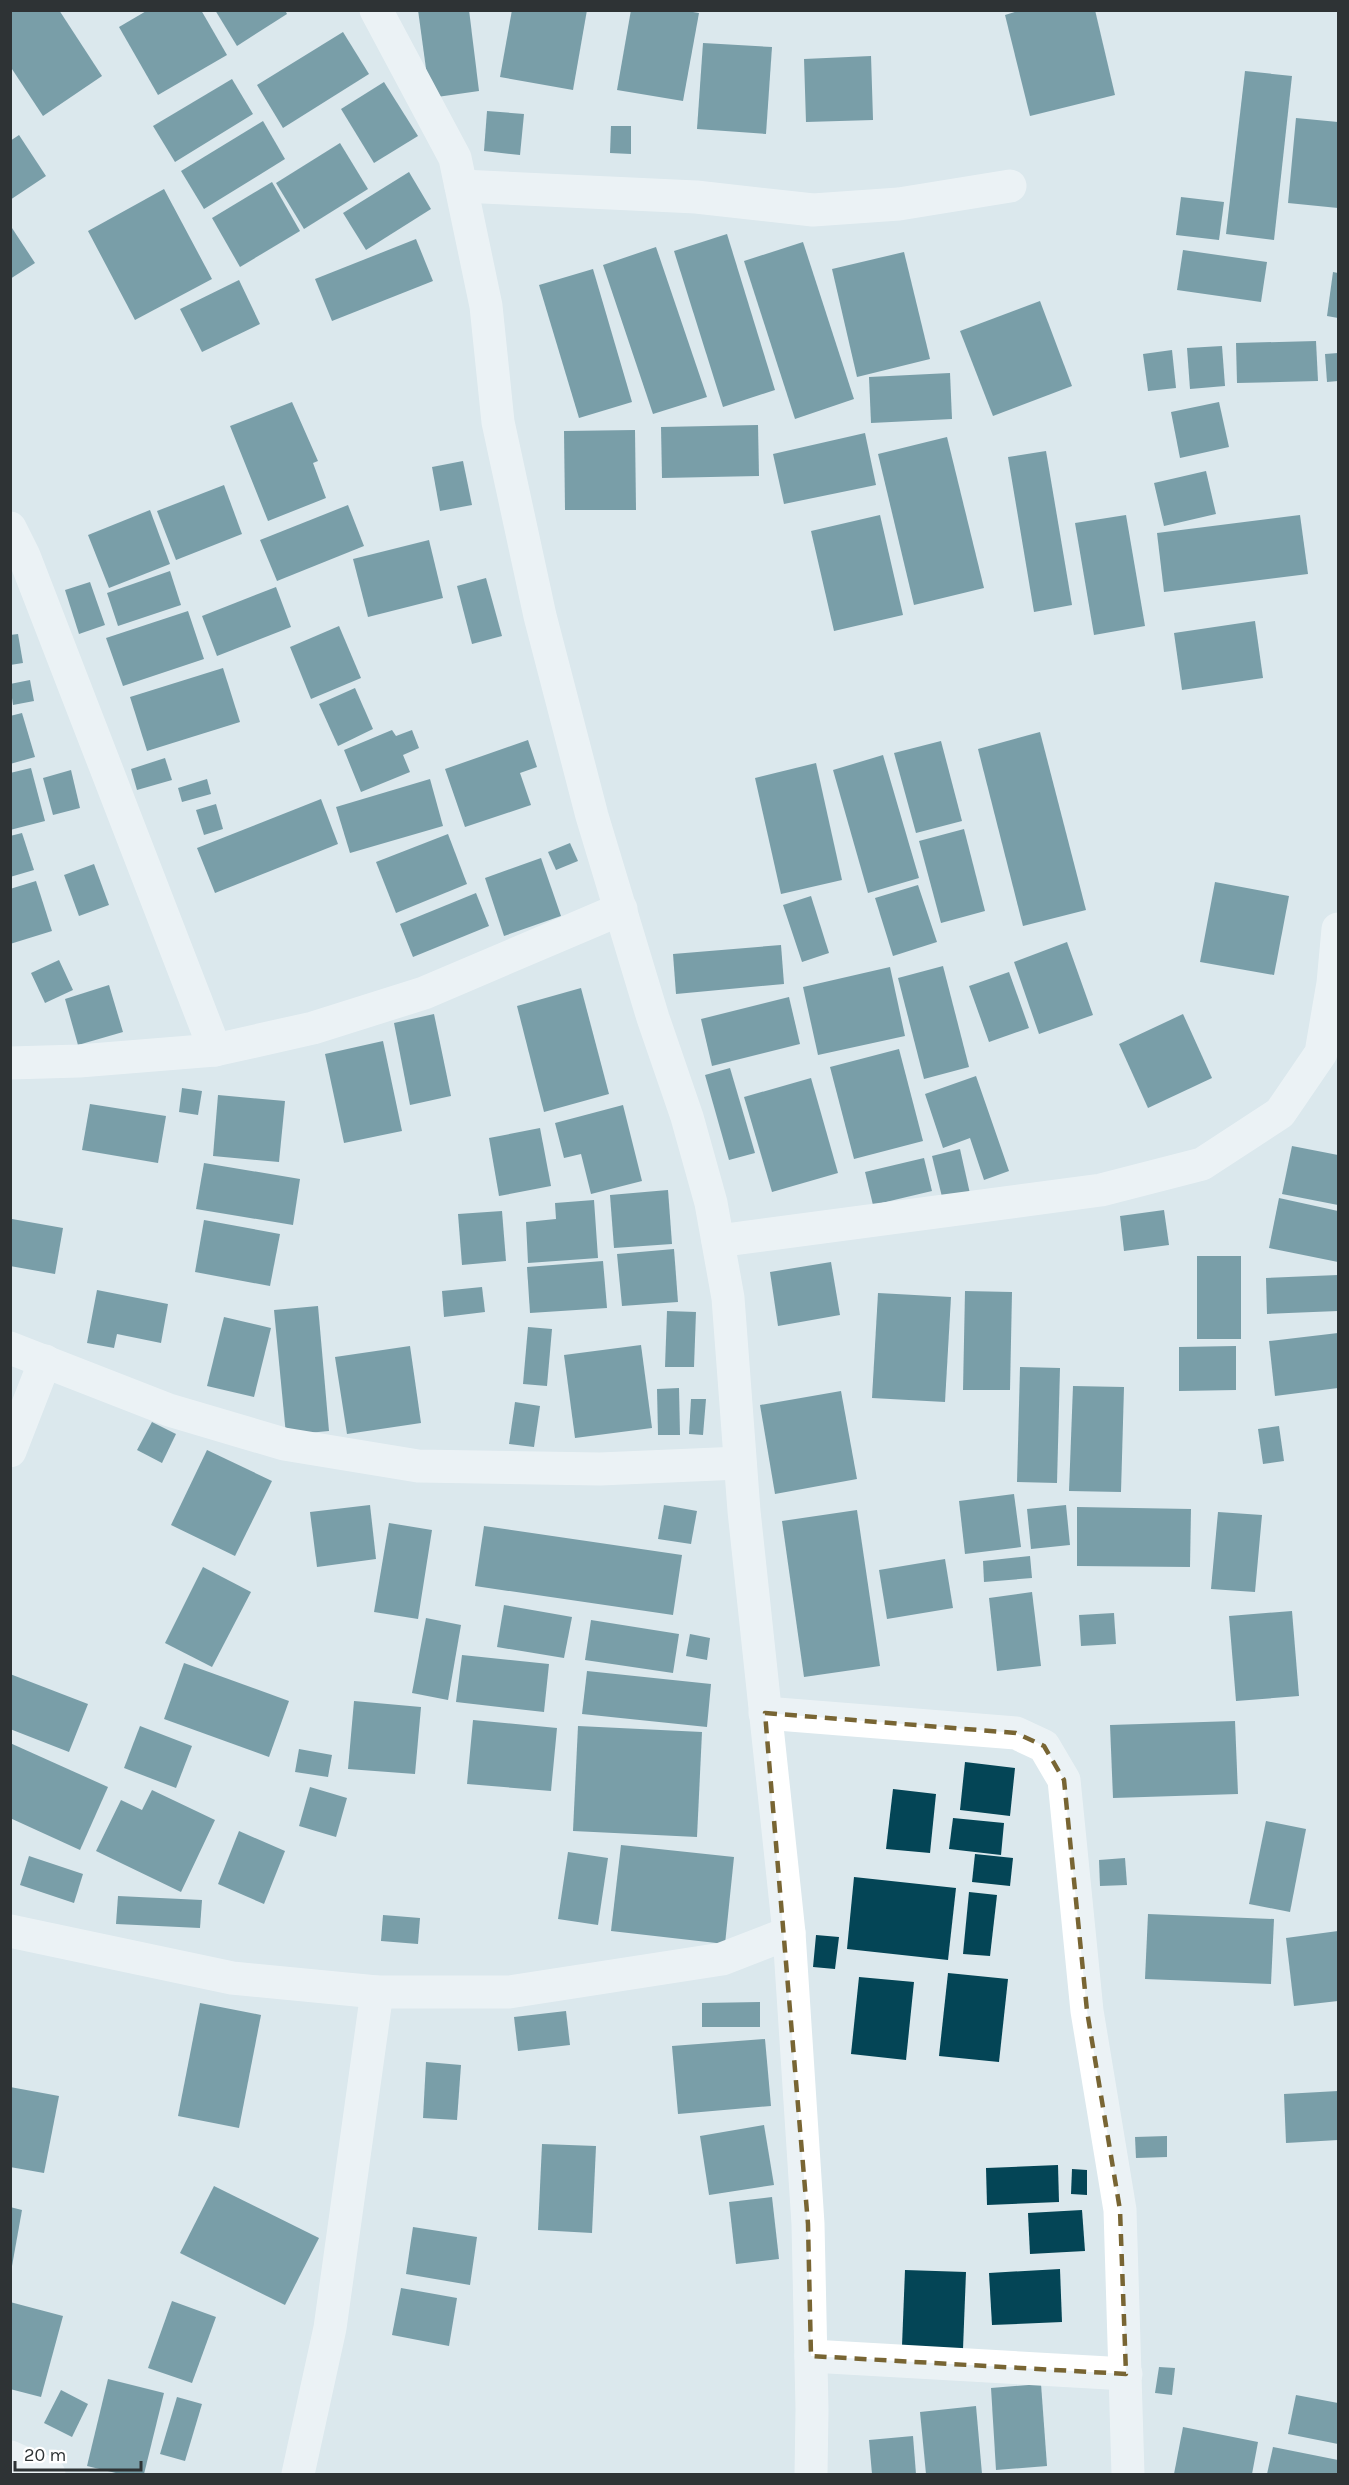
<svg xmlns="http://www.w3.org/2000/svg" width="1349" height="2485" font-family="Karla,sans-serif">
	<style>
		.building { fill: #044556 }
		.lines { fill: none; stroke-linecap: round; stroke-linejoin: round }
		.minor { stroke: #fff; stroke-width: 33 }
		.marked { fill: none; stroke: #786533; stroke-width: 4.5; stroke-dasharray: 12 8; stroke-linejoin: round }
	</style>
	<rect width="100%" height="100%" fill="#dbe8ed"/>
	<g class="building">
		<path d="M 10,10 L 59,10 L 102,76 L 43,116 L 10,66 Z"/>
		<path d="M 148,10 L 201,10 L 227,55 L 158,95 L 119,27 Z"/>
		<path d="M 215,10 L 285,10 L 287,14 L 237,46 Z"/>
		<path d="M 418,10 L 469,10 L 479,91 L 430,98 Z"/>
		<path d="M 512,10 L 587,10 L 573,90 L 500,77 Z"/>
		<path d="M 631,10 L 681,10 L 699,13 L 683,101 L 617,90 Z"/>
		<path d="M 1021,10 L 1095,10 L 1115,95 L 1030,116 L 1005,15 Z"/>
		<path d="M 343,32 L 369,74 L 283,128 L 257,85 Z"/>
		<path d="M 703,43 L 772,47 L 766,134 L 697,129 Z"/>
		<path d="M 871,56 L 873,120 L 806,122 L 804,59 Z"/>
		<path d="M 1245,71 L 1292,76 L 1274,240 L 1226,234 Z"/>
		<path d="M 232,79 L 253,114 L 175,162 L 153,126 Z"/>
		<path d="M 384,82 L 418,136 L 374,163 L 341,109 Z"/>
		<path d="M 487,111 L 524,114 L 520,155 L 484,151 Z"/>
		<path d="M 1296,118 L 1338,122 L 1338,208 L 1288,203 Z"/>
		<path d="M 263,121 L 285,159 L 204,209 L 181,171 Z"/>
		<path d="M 611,126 L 631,126 L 631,154 L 610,153 Z"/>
		<path d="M 19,135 L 46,176 L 10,200 L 10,141 Z"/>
		<path d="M 340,143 L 368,189 L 304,229 L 276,183 Z"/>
		<path d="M 409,172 L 431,209 L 366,250 L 343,213 Z"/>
		<path d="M 272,182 L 300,231 L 240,267 L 212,218 Z"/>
		<path d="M 164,189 L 212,279 L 135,320 L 88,231 Z"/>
		<path d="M 1181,197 L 1224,202 L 1219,240 L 1176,235 Z"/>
		<path d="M 10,225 L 35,263 L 10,279 Z"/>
		<path d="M 727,234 L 775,390 L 723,407 L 674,251 Z"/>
		<path d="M 416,239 L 433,281 L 332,321 L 315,279 Z"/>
		<path d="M 803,242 L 854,399 L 795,419 L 744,261 Z"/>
		<path d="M 656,247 L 707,397 L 653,414 L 603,265 Z"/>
		<path d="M 1183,250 L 1267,262 L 1261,302 L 1177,290 Z"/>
		<path d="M 904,252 L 930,359 L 857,377 L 832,269 Z"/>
		<path d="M 593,269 L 632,402 L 579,418 L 539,285 Z"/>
		<path d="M 1333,272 L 1338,273 L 1338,318 L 1327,316 Z"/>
		<path d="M 239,280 L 260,324 L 202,352 L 180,309 Z"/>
		<path d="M 1040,301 L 1072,386 L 993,416 L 960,331 Z"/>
		<path d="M 1316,341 L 1318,381 L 1237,383 L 1236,343 Z"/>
		<path d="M 1222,346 L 1225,386 L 1190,389 L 1187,348 Z"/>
		<path d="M 1172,350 L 1176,388 L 1148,391 L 1143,354 Z"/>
		<path d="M 1338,353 L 1338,381 L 1327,382 L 1325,354 Z"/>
		<path d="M 950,373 L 952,419 L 871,423 L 869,377 Z"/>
		<path d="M 292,402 L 318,461 L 313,463 L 326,498 L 268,521 L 230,426 Z"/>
		<path d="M 1219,402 L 1229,447 L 1180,458 L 1171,412 Z"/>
		<path d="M 758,425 L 759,476 L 662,478 L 661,427 Z"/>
		<path d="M 635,430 L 636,510 L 565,510 L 564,431 Z"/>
		<path d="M 865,433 L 876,485 L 784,504 L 773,454 Z"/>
		<path d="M 947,437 L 984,588 L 914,605 L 878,454 Z"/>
		<path d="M 1046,451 L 1072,605 L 1034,612 L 1008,457 Z"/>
		<path d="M 463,461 L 472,505 L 440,511 L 432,467 Z"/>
		<path d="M 1206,471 L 1216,514 L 1164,526 L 1154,483 Z"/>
		<path d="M 224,485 L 242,534 L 176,560 L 157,511 Z"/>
		<path d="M 348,505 L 364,546 L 277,581 L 260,540 Z"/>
		<path d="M 150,510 L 170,564 L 109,588 L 88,535 Z"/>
		<path d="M 880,515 L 903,615 L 834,631 L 811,531 Z"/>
		<path d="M 1126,515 L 1145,626 L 1094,635 L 1075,523 Z"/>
		<path d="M 1300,515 L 1308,574 L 1164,592 L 1157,533 Z"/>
		<path d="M 429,540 L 443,598 L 368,617 L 353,559 Z"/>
		<path d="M 170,571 L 181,605 L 118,626 L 107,593 Z"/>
		<path d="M 486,578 L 502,636 L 472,644 L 457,586 Z"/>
		<path d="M 90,582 L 105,625 L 79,634 L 65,590 Z"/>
		<path d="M 276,587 L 291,627 L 217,656 L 202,616 Z"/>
		<path d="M 188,611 L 204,659 L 123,686 L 106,638 Z"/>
		<path d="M 1255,621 L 1263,678 L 1182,690 L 1174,633 Z"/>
		<path d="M 339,626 L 361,678 L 311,699 L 290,647 Z"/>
		<path d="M 18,634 L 23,663 L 10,665 L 10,635 Z"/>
		<path d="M 223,668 L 240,722 L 147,751 L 130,697 Z"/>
		<path d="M 30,680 L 34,701 L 13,705 L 10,684 Z"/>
		<path d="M 355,688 L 373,729 L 338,746 L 319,704 Z"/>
		<path d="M 22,713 L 35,757 L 10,764 L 10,716 Z"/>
		<path d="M 392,730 L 396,736 L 412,730 L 419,748 L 403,755 L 410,772 L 361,792 L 344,750 Z"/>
		<path d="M 1040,732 L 1086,910 L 1023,926 L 978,749 Z"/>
		<path d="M 528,740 L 537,767 L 520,773 L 531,805 L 465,827 L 445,769 Z"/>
		<path d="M 941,741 L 962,821 L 916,833 L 894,753 Z"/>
		<path d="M 883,755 L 919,878 L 868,893 L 833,770 Z"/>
		<path d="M 165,758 L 172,780 L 137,790 L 131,769 Z"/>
		<path d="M 816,763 L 842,880 L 781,894 L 755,778 Z"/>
		<path d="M 31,768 L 45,821 L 10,830 L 10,773 Z"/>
		<path d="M 71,770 L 80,808 L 53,815 L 43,778 Z"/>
		<path d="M 207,779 L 211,794 L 182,802 L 178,788 Z"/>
		<path d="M 430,779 L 443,826 L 350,853 L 336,807 Z"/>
		<path d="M 321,799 L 338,844 L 215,893 L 197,848 Z"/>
		<path d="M 216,804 L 223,829 L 204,835 L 196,810 Z"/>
		<path d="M 964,829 L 985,911 L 941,923 L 919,841 Z"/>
		<path d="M 22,833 L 34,870 L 10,877 L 10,836 Z"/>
		<path d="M 448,834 L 467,884 L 396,913 L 376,862 Z"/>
		<path d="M 570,843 L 578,861 L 556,870 L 548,852 Z"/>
		<path d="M 541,858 L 561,916 L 504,936 L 485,878 Z"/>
		<path d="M 94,864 L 109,905 L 79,916 L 64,875 Z"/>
		<path d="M 36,881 L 52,931 L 10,944 L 10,889 Z"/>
		<path d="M 1215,882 L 1289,896 L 1274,975 L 1200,962 Z"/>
		<path d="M 918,885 L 937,942 L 893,956 L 875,898 Z"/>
		<path d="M 476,893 L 489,926 L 413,957 L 400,924 Z"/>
		<path d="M 811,896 L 829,953 L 802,962 L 783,905 Z"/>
		<path d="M 1067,942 L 1093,1015 L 1039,1034 L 1014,962 Z"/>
		<path d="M 781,945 L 784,984 L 676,994 L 673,954 Z"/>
		<path d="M 59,960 L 73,990 L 45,1003 L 31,973 Z"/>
		<path d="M 943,966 L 969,1067 L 924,1079 L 898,978 Z"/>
		<path d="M 890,967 L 905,1036 L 818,1055 L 803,987 Z"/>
		<path d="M 1009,972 L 1029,1028 L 989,1042 L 969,986 Z"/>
		<path d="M 109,985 L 123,1032 L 78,1045 L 65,999 Z"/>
		<path d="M 581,988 L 609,1094 L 544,1112 L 517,1006 Z"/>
		<path d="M 789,997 L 800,1044 L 712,1066 L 701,1019 Z"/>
		<path d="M 434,1014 L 451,1096 L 410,1105 L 394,1023 Z"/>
		<path d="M 1183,1014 L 1212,1078 L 1148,1108 L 1119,1044 Z"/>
		<path d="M 383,1041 L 402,1131 L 344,1143 L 325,1054 Z"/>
		<path d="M 899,1049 L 923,1141 L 854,1159 L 830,1067 Z"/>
		<path d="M 730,1068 L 755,1153 L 729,1160 L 705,1075 Z"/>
		<path d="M 976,1076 L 1009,1171 L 984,1180 L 970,1138 L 943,1148 L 925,1094 Z"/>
		<path d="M 811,1078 L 838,1173 L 772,1192 L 744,1097 Z"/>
		<path d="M 182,1088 L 202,1091 L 198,1115 L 179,1112 Z"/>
		<path d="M 218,1095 L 285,1101 L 279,1162 L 213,1156 Z"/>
		<path d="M 90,1104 L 166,1116 L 158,1163 L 82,1150 Z"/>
		<path d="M 623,1105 L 642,1181 L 591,1194 L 581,1154 L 564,1158 L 555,1123 Z"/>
		<path d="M 540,1128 L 551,1186 L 499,1196 L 489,1138 Z"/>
		<path d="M 1292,1146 L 1338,1155 L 1338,1205 L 1282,1194 Z"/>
		<path d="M 960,1149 L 971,1198 L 944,1205 L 932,1156 Z"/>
		<path d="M 924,1158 L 932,1191 L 873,1205 L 865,1172 Z"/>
		<path d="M 204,1163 L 300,1179 L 293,1225 L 196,1209 Z"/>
		<path d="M 668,1190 L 672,1244 L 614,1248 L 610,1195 Z"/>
		<path d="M 1279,1198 L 1338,1211 L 1338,1262 L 1269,1248 Z"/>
		<path d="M 594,1200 L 598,1258 L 528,1263 L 526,1222 L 556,1219 L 555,1203 Z"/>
		<path d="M 1164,1210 L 1169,1245 L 1124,1251 L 1120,1216 Z"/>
		<path d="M 502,1211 L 506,1261 L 462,1265 L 458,1214 Z"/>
		<path d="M 12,1219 L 63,1228 L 55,1274 L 10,1266 Z"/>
		<path d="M 204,1220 L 280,1234 L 270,1286 L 195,1272 Z"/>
		<path d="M 674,1249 L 678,1302 L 622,1306 L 617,1254 Z"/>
		<rect x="1197" y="1256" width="44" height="83"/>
		<path d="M 603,1261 L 607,1308 L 530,1313 L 527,1267 Z"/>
		<path d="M 831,1262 L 840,1315 L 778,1326 L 770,1272 Z"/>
		<path d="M 1338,1275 L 1338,1311 L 1267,1314 L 1266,1278 Z"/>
		<path d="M 482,1287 L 485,1312 L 444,1317 L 442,1291 Z"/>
		<path d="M 97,1290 L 168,1304 L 161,1343 L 117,1334 L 114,1348 L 87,1343 Z"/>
		<path d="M 965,1291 L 1012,1292 L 1010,1390 L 963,1390 Z"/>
		<path d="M 878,1293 L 951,1297 L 945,1402 L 872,1398 Z"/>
		<path d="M 318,1306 L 329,1431 L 286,1435 L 274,1310 Z"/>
		<path d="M 667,1311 L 696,1312 L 694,1367 L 665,1367 Z"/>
		<path d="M 224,1317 L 271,1328 L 254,1397 L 207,1386 Z"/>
		<path d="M 528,1327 L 552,1329 L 547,1386 L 523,1384 Z"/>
		<path d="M 1338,1333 L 1338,1388 L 1275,1396 L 1269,1341 Z"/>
		<path d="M 641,1345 L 652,1428 L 575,1438 L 564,1355 Z"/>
		<path d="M 410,1346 L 421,1423 L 347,1434 L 335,1357 Z"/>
		<path d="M 1236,1346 L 1236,1390 L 1179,1391 L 1179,1347 Z"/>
		<path d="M 1020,1367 L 1060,1368 L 1057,1483 L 1017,1482 Z"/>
		<path d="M 1073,1386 L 1124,1387 L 1121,1492 L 1069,1491 Z"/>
		<path d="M 679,1388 L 680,1435 L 658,1435 L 657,1389 Z"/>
		<path d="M 841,1391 L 857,1479 L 775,1494 L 760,1405 Z"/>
		<path d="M 691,1399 L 706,1399 L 703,1435 L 689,1434 Z"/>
		<path d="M 515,1402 L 540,1406 L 534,1447 L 509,1444 Z"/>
		<path d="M 152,1422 L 176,1434 L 162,1463 L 137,1450 Z"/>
		<path d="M 1279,1426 L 1284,1461 L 1263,1464 L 1258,1429 Z"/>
		<path d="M 207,1450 L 272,1481 L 235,1556 L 171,1525 Z"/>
		<path d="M 1014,1494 L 1021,1547 L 965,1554 L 959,1501 Z"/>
		<path d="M 370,1505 L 376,1559 L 317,1567 L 310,1512 Z"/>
		<path d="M 664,1505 L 697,1511 L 691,1544 L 658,1539 Z"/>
		<path d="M 1066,1505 L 1070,1545 L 1031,1549 L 1027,1509 Z"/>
		<path d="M 1077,1507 L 1191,1509 L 1190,1567 L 1077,1566 Z"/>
		<path d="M 857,1510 L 880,1666 L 804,1677 L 782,1521 Z"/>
		<path d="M 1218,1512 L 1262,1515 L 1255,1592 L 1211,1589 Z"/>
		<path d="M 389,1523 L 432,1530 L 418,1619 L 374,1612 Z"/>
		<path d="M 484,1526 L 682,1555 L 673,1615 L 475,1586 Z"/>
		<path d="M 1030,1556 L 1032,1578 L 984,1582 L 983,1561 Z"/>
		<path d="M 945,1559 L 953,1608 L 887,1619 L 879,1570 Z"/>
		<path d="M 203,1567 L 251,1592 L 212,1667 L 165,1643 Z"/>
		<path d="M 1032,1592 L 1041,1666 L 997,1671 L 989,1598 Z"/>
		<path d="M 504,1605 L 572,1617 L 564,1658 L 497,1647 Z"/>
		<path d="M 1292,1611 L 1299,1696 L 1236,1701 L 1229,1616 Z"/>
		<path d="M 1114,1613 L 1116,1644 L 1081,1646 L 1079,1615 Z"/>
		<path d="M 426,1618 L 461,1625 L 448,1700 L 412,1693 Z"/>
		<path d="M 591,1620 L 679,1634 L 673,1673 L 585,1660 Z"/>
		<path d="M 690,1634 L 710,1638 L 707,1660 L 686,1656 Z"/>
		<path d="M 462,1655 L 549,1664 L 544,1712 L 456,1702 Z"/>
		<path d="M 184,1663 L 289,1701 L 269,1757 L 164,1719 Z"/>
		<path d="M 587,1671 L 711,1684 L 707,1727 L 582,1714 Z"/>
		<path d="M 10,1674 L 88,1704 L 69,1752 L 10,1729 Z"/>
		<path d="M 354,1701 L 421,1707 L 415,1774 L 348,1769 Z"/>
		<path d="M 473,1720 L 557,1728 L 551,1791 L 467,1784 Z"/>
		<path d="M 1235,1721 L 1238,1794 L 1113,1798 L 1110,1725 Z"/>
		<path d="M 140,1726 L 192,1746 L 176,1788 L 124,1768 Z"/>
		<path d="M 578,1726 L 702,1732 L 697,1837 L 573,1831 Z"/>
		<path d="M 10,1743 L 108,1787 L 80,1850 L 10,1818 Z"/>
		<path d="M 299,1749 L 332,1755 L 328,1777 L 295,1772 Z"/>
		<path d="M 965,1762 L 1015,1768 L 1010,1816 L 960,1810 Z"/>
		<path d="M 310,1787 L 347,1798 L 336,1837 L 299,1826 Z"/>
		<path d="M 893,1789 L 936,1794 L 930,1853 L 886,1849 Z"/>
		<path d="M 152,1790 L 215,1820 L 181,1892 L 96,1851 L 121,1800 L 142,1810 Z"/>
		<path d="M 953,1818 L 1004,1823 L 1001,1855 L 949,1849 Z"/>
		<path d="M 1266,1821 L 1306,1829 L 1290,1912 L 1249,1904 Z"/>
		<path d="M 239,1831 L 285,1851 L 264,1904 L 218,1884 Z"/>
		<path d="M 621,1845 L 734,1857 L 725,1944 L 611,1931 Z"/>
		<path d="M 568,1852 L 608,1858 L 598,1925 L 558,1919 Z"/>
		<path d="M 975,1854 L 1013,1858 L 1010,1886 L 972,1882 Z"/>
		<path d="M 29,1856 L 83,1874 L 74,1903 L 20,1885 Z"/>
		<path d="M 1125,1858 L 1127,1885 L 1100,1886 L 1099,1860 Z"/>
		<path d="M 854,1877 L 956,1888 L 948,1960 L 847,1949 Z"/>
		<path d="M 969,1892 L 997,1895 L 990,1956 L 963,1954 Z"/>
		<path d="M 118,1896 L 202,1900 L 200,1928 L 116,1924 Z"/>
		<path d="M 1148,1914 L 1274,1919 L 1271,1984 L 1145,1979 Z"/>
		<path d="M 383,1915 L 420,1918 L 418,1944 L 381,1941 Z"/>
		<path d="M 1338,1931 L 1338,2001 L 1294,2006 L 1286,1938 Z"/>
		<path d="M 816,1935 L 839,1937 L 835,1969 L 813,1967 Z"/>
		<path d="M 948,1973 L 1008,1979 L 999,2062 L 939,2056 Z"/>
		<path d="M 859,1977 L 914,1982 L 906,2060 L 851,2054 Z"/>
		<path d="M 760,2002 L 760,2027 L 702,2027 L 702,2003 Z"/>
		<path d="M 200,2003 L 261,2015 L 239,2128 L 178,2116 Z"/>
		<path d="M 566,2011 L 570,2045 L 518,2051 L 514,2017 Z"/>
		<path d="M 765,2039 L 771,2106 L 678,2114 L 672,2046 Z"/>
		<path d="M 426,2062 L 461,2065 L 457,2120 L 423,2118 Z"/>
		<path d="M 10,2087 L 59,2096 L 44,2173 L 10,2167 Z"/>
		<path d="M 1338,2091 L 1338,2140 L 1286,2143 L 1284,2094 Z"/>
		<path d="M 764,2125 L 774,2185 L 709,2195 L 700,2136 Z"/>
		<path d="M 1167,2136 L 1167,2157 L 1136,2158 L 1135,2137 Z"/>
		<path d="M 542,2144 L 596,2146 L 592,2233 L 538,2230 Z"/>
		<path d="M 1058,2165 L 1059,2202 L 987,2205 L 986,2168 Z"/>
		<path d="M 1072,2169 L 1087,2170 L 1087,2195 L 1071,2194 Z"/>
		<path d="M 214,2186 L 319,2238 L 285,2305 L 180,2253 Z"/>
		<path d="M 772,2197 L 779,2259 L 736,2264 L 729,2202 Z"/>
		<path d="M 10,2207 L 22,2210 L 12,2266 L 10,2266 Z"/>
		<path d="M 1082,2210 L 1085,2251 L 1030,2254 L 1028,2213 Z"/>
		<path d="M 413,2227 L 477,2237 L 470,2285 L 406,2274 Z"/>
		<path d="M 1060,2269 L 1062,2322 L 992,2325 L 989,2273 Z"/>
		<path d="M 905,2270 L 966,2272 L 963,2349 L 902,2346 Z"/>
		<path d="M 401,2288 L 457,2298 L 449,2346 L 392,2335 Z"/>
		<path d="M 172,2301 L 216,2317 L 192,2383 L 148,2368 Z"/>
		<path d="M 10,2302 L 63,2316 L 41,2397 L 10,2389 Z"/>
		<path d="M 1159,2367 L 1175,2368 L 1172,2395 L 1155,2393 Z"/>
		<path d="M 108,2379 L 164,2393 L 144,2474 L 120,2474 L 87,2466 Z"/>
		<path d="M 1041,2384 L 1047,2466 L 996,2470 L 991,2388 Z"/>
		<path d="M 61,2390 L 88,2404 L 72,2437 L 44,2423 Z"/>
		<path d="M 1296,2395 L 1338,2403 L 1338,2444 L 1288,2434 Z"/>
		<path d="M 177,2397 L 202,2404 L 185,2461 L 160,2454 Z"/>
		<path d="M 976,2406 L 982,2474 L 926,2474 L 920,2412 Z"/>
		<path d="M 1183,2427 L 1258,2442 L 1252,2474 L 1174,2474 Z"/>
		<path d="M 913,2436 L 916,2474 L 872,2474 L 869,2440 Z"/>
		<path d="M 1273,2447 L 1338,2460 L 1338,2474 L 1267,2474 Z"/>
	</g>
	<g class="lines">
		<g class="minor">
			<path d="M 376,10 L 455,158 L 486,306 L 498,422 L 540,616 L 592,816 L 653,1018 L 687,1117 L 711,1203 L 728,1298 L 744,1511 L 789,1933 L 808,2224 L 812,2409 L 811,2474"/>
			<path d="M 461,186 L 696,197 L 813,210 L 899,204 L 1010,186"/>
			<path d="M 10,528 L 24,556 L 215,1050"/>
			<path d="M 10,1063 L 79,1061 L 215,1050 L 313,1028 L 424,993 L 621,909"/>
			<path d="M 718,1241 L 1101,1190 L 1202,1164 L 1280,1113 L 1321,1053 L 1333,983 L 1338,929"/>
			<path d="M 10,1348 L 169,1410 L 284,1444 L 418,1466 L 600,1469 L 740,1463"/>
			<path d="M 10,1451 L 45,1361"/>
			<path d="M 765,1713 L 1016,1733 L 1044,1746 L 1064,1780 L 1087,2011 L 1120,2210 L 1128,2474"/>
			<path d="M 10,1931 L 232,1978 L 377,1992 L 509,1992 L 722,1959 L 789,1933"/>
			<path d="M 811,2356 L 1126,2374"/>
			<path d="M 10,2457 L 49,2474"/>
			<path d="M 298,2474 L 330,2328 L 377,1992"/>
		</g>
	</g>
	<path d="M0 0H1349V2485H0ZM 765,1713 L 1016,1733 L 1044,1746 L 1064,1780 L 1087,2011 L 1120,2210 L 1126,2374 L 811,2356 L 808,2224 Z" fill="#dbe8ed" fill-opacity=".55" fill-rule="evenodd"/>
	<path class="marked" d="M 765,1713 L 1016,1733 L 1044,1746 L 1064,1780 L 1087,2011 L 1120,2210 L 1126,2374 L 811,2356 L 808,2224 Z"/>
	<rect width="1349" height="2485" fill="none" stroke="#2e3335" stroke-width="24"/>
	<path d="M15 2461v9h126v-9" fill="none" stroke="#2e3335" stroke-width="3"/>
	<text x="24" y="2461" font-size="18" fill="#2e3335" stroke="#ffffff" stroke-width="4.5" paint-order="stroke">20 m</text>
</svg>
